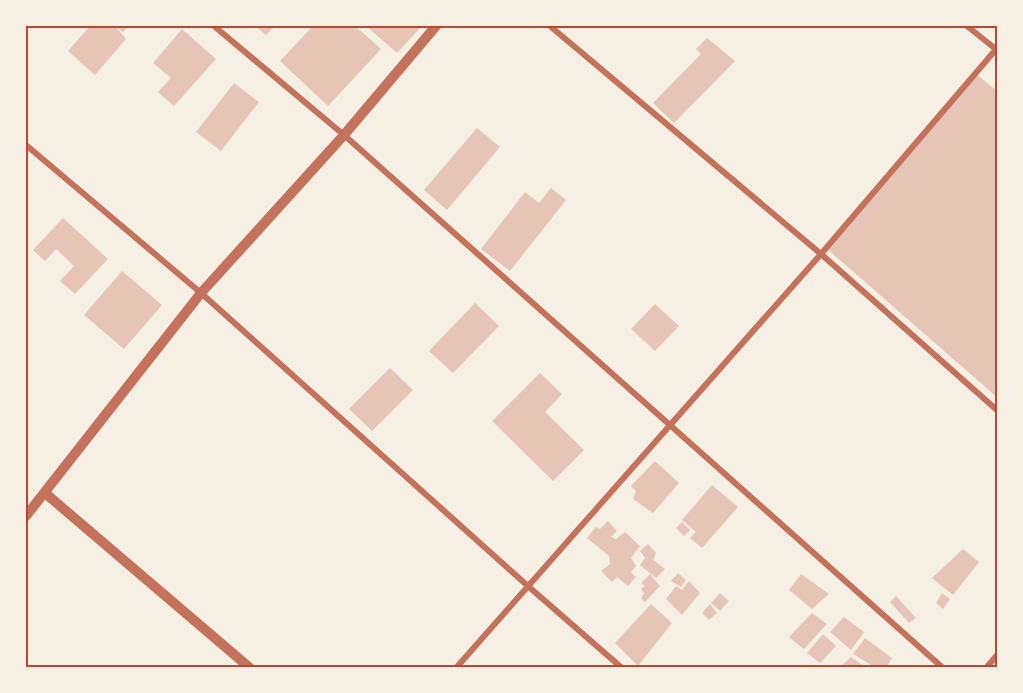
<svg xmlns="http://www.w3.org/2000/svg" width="1023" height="693" font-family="Roboto,sans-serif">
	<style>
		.building { fill: #e6c5b7 }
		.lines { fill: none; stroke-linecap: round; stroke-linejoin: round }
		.minor { stroke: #c5725c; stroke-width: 6 }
		.tertiary { stroke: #c5725c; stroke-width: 10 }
		.neatline { fill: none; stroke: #b5482f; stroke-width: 2 }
	</style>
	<rect width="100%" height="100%" fill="#f6efe4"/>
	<g class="building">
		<path d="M 90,26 L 129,26 L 123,32 L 116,27 L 126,39 L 95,75 L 68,51 Z"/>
		<path d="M 255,26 L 275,26 L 266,35 Z"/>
		<path d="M 313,26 L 355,26 L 381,49 L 328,106 L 280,61 Z"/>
		<path d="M 366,26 L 422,26 L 397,53 Z"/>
		<path d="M 182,29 L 216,59 L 174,106 L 158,92 L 171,78 L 153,63 Z"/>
		<path d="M 707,38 L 735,61 L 674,123 L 653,103 L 701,54 L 696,49 Z"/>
		<path d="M 975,73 L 998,92 L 998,398 L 826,248 Z"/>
		<path d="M 234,83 L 259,102 L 221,151 L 196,132 Z"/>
		<path d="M 477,128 L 500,147 L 447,210 L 424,190 Z"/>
		<path d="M 551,188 L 566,200 L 510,271 L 481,249 L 525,192 L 539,203 Z"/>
		<path d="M 63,218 L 108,259 L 75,294 L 60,281 L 74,266 L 56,249 L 45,261 L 33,250 Z"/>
		<path d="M 122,271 L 162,305 L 124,349 L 84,315 Z"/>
		<path d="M 475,303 L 499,326 L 453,373 L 429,351 Z"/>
		<path d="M 655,304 L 679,326 L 655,351 L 631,329 Z"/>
		<path d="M 390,368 L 413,390 L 372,431 L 349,409 Z"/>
		<path d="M 540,373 L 562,394 L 545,412 L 584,450 L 553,481 L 492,421 Z"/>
		<path d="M 655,461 L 679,483 L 653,513 L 633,499 L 636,491 L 631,486 Z"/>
		<path d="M 712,485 L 738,507 L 702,548 L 690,538 L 696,532 L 682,520 Z"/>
		<path d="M 608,521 L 617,531 L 611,537 L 616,539 L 625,532 L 640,546 L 631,558 L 636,566 L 631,572 L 636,577 L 628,586 L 617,577 L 612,582 L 601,571 L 610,564 L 609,556 L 587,538 L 596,527 L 600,529 Z"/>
		<path d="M 682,522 L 690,530 L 684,536 L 676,528 Z"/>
		<path d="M 648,544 L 656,553 L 653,560 L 665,569 L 656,578 L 640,565 L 645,558 L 640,551 Z"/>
		<path d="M 963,549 L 979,562 L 953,595 L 932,578 Z"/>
		<path d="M 678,573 L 686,580 L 681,587 L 671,581 Z"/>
		<path d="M 650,574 L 660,586 L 645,602 L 641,599 L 644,593 L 641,589 L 645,586 L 641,583 Z"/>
		<path d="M 801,574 L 829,594 L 812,609 L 789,590 Z"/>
		<path d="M 689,581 L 700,593 L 682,615 L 666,599 L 676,586 L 682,590 Z"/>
		<path d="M 720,593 L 729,601 L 720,611 L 711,603 Z"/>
		<path d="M 942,593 L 950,599 L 943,609 L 936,603 Z"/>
		<path d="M 896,596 L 916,618 L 909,623 L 890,602 Z"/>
		<path d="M 651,604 L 672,623 L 638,666 L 615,643 Z"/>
		<path d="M 710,604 L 717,613 L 709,620 L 702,613 Z"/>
		<path d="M 812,613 L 827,624 L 804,649 L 789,637 Z"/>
		<path d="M 844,617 L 864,632 L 851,650 L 830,632 Z"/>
		<path d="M 823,634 L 836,646 L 820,663 L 807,653 Z"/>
		<path d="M 865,638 L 892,658 L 886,668 L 876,668 L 853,654 Z"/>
		<path d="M 851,657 L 867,668 L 839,668 Z"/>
	</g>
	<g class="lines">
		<g class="minor">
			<path d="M 214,26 L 344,135 L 943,668"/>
			<path d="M 550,26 L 821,254 L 998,411"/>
			<path d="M 967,26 L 997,50"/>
			<path d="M 26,145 L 201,293 L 529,587 L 622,668"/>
			<path d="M 456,668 L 821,254 L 998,47"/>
			<path d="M 986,668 L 998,654"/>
		</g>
		<g class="tertiary">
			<path d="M 45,493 L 250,668"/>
			<path d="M 26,516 L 201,293 L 344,135 L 436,26"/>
		</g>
	</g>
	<rect width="1023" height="693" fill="none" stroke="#f6efe4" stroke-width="54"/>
	<rect x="27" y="27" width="969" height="639" class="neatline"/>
</svg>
